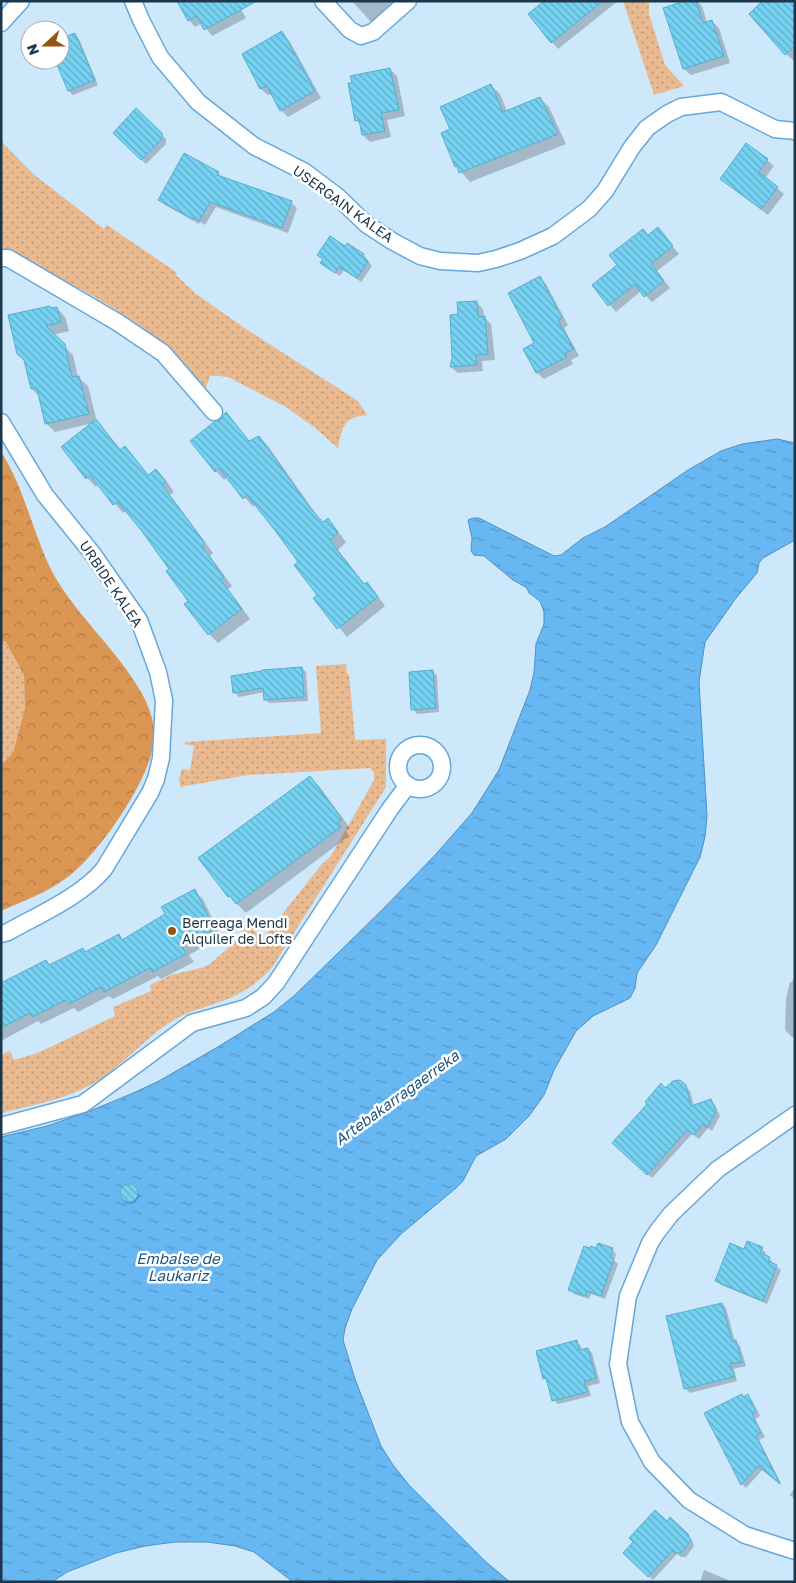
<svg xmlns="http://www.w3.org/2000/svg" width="796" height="1583" font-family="'Golos Text',sans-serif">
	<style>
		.grass { fill: url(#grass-dots) }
		.forest { fill: url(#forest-crowns) }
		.water { fill: url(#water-ripples); stroke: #5091c1 }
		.shadow { fill: #0003 }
		.building { fill: url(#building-back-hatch); stroke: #53b0cf }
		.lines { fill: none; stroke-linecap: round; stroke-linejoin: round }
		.street-casing { stroke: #67a8da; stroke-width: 19 }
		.street { stroke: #fff; stroke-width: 16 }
		.poi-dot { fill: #925716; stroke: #fff; stroke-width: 2 }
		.labels { text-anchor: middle; stroke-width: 5; stroke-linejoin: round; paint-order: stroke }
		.street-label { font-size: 14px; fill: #1c374b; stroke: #fff }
		.poi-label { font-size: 14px; fill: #1c374b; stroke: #fff; text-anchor: start }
		.water-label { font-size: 15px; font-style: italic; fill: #1b567e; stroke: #fff }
	</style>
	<defs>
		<pattern id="grass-dots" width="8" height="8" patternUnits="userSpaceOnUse" patternTransform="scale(1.25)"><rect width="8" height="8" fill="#e9b98f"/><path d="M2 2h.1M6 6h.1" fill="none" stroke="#bc9777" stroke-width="1.8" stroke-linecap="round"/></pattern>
		<pattern id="forest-crowns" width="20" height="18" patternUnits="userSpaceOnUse" patternTransform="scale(1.25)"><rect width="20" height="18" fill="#db9654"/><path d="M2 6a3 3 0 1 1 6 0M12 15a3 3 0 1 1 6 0" fill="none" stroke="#b17b48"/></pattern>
		<pattern id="water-ripples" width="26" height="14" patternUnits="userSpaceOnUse" patternTransform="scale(1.25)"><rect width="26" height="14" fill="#67b7f3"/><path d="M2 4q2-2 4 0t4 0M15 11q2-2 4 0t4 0" fill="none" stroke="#5496c7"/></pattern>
		<pattern id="building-back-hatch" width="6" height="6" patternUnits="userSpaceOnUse" patternTransform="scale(1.25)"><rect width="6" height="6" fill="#76d2f2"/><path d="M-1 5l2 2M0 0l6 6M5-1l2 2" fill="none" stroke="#60abc6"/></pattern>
	</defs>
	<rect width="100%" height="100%" fill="#cde7fb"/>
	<g class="grass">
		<path d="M 623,1 L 649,1 L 649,14 L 665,65 L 684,86 L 654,95 Z"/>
		<path d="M 1,141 L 33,174 L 104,229 L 107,225 L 176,272 L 177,276 L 196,294 L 249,331 L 358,401 L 367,415 C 343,417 342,428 338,448 L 314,427 L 286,407 L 228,377 L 218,376 L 210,376 L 205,390 C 167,336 108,303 50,273 C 39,267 27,258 16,253 C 12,252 6,252 1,251 Z"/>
		<path d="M 1,641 L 5,641 L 24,675 L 25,708 L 13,753 L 1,765 Z"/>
		<path d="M 346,664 L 347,674 L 349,674 L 355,740 L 386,739 L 386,787 L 273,966 C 261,980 247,991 230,998 C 212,1006 194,1009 177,1018 C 149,1034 128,1060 102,1078 C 70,1099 37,1104 1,1113 L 1,1055 L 10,1051 L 14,1060 L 38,1053 L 115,1016 L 113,1007 L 151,991 L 150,985 L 171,975 L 201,968 L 210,964 L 243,935 L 241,929 L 250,925 L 262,940 L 322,864 L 331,856 L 374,780 L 374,773 L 370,768 L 248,775 L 180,787 L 179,779 L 182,769 L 190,770 L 194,746 L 184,744 L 186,742 L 321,733 L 316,666 Z"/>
	</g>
	<path class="forest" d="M 1,452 C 26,490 33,537 55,577 C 79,618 117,650 141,692 C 149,706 155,722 154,738 C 153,777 97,857 65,879 C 46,893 23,901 1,911 L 1,765 L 13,753 L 25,708 L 24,675 L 5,641 L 1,641 Z"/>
	<path class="water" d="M 777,439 L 795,443 L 795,540 L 763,558 L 759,563 L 757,573 L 736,598 L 705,642 L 699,682 L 707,816 L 705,837 L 700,857 L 656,945 L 637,973 L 635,988 L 630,998 L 593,1016 L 576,1031 L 554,1070 L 544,1095 L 529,1116 L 506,1139 L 476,1156 L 463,1181 L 456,1188 L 401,1234 L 377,1260 L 352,1309 L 345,1328 L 343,1340 L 355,1379 L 381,1446 L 393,1465 L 409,1485 L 486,1562 L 510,1582 L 293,1582 L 254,1552 L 235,1546 L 207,1542 L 175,1542 L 145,1546 L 116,1553 L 67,1572 L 52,1582 L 1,1582 L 1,1137 L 47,1126 L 90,1111 L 131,1094 L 159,1081 L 221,1045 L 274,1012 L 295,995 L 384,908 L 436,854 L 472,813 L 499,770 L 530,690 L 534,673 L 536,644 L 544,624 L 544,612 L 540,601 L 529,593 L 527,588 L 513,580 L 484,556 L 474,555 L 471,551 L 472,538 L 468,520 L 473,518 L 479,518 L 554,556 L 561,555 L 583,538 L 605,527 L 688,470 L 721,451 L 742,444 Z"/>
	<g class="shadow">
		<path d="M 178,1 L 236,1 L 246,18 L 212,36 L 202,23 L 195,27 L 189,20 Z"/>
		<path d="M 352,1 L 394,1 L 371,22 Z"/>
		<path d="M 546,1 L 618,1 L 558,49 L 552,42 Z"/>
		<path d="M 688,1 L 697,1 L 702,6 L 707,23 L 712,21 L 719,28 L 730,63 L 691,75 L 684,69 Z"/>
		<path d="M 795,1 L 795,59 L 793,60 L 786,54 Z"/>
		<path d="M 282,33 L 289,40 L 321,98 L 288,117 L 281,110 L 272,94 L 268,95 L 261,89 Z"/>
		<path d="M 75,35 L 79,39 L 98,85 L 73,95 L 69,91 L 56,60 L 60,60 L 60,41 Z"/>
		<path d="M 390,69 L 397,76 L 405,116 L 387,120 L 391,137 L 370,142 L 363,135 L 361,125 L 356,120 Z"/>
		<path d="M 491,85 L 500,94 L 507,111 L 540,98 L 549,107 L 566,144 L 470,182 L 456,166 L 452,130 Z"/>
		<path d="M 136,110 L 166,139 L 166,144 L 146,164 L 114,133 Z"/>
		<path d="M 767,160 L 774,166 L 765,178 L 784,194 L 768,215 L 721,179 Z"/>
		<path d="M 218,173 L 223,178 L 291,202 L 297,208 L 288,233 L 216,207 L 205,225 L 200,222 L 199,224 L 165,205 L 159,199 Z"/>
		<path d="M 658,229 L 679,254 L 657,271 L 670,288 L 652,302 L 641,291 L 616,312 L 593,285 L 619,265 Z"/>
		<path d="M 347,245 L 364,255 L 372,266 L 361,282 L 344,270 L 340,276 L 326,267 L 324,260 L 319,255 L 345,248 Z"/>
		<path d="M 539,277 L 546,284 L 568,325 L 564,328 L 579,356 L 571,360 L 573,364 L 544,379 L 537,373 L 525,350 L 536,344 Z"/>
		<path d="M 476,302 L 483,309 L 484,317 L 491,324 L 495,360 L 482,361 L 483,371 L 458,373 L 451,367 L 460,315 Z"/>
		<path d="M 50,307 L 52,309 L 57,308 L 65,317 L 69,331 L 53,335 L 73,355 L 78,377 L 88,386 L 97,422 L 121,450 L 125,448 L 134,457 L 149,476 L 156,470 L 165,479 L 174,492 L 170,495 L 213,553 L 210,556 L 232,586 L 228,589 L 250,619 L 218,643 L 209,634 L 171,569 L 126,511 L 123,513 L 98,484 L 96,487 L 87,478 L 93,423 L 55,432 L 46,423 L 40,397 L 32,389 Z"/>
		<path d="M 226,414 L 250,442 L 259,437 L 268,446 L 319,518 L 323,523 L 328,520 L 336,529 L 346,542 L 338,550 L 365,585 L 367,584 L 375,592 L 385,606 L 347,637 L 315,598 L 319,595 L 299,562 L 255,504 L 253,507 L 228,477 L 224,480 L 216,471 L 221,421 Z"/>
		<path d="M 302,668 L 306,672 L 308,701 L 269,703 L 265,699 L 265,692 L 239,697 L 235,693 Z"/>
		<path d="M 433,672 L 437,676 L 439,712 L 417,714 L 413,709 Z"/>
		<path d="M 310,777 L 319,786 L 350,828 L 346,831 L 349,836 L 246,913 L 229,896 Z"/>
		<path d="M 194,891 L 203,899 L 221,937 L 189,955 L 194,962 L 161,979 L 158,976 L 113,999 L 109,996 L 78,1012 L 74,1008 L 41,1024 L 38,1021 L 1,1041 L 1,984 L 46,961 L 51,966 L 83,949 L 86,952 L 118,935 L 123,940 L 166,914 Z"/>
		<path d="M 793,979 L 795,979 L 795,1037 L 792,1037 L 785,1030 L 786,998 L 790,982 L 792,982 Z"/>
		<path d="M 685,1086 L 690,1091 L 694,1106 L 710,1100 L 715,1105 L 720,1116 L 712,1131 L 708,1128 L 699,1139 L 692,1134 L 652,1178 L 618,1148 L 665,1089 Z"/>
		<circle cx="130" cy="1195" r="9"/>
		<path d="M 612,1249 L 616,1254 L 614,1260 L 618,1264 L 605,1299 L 591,1294 L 589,1299 L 574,1294 L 570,1290 L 591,1250 Z"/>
		<path d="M 762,1249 L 766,1253 L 765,1257 L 769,1258 L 773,1263 L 773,1264 L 781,1270 L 767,1304 L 721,1285 L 717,1281 L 745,1251 Z"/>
		<path d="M 722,1304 L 726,1308 L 735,1342 L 740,1346 L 746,1366 L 734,1369 L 737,1381 L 690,1393 L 685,1388 Z"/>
		<path d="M 576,1342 L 581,1346 L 582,1351 L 588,1349 L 592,1353 L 600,1383 L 588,1386 L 591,1396 L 558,1404 L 554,1400 L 549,1382 L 544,1378 Z"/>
		<path d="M 747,1396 L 752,1400 L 760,1416 L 755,1419 L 765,1437 L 759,1440 L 782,1485 L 763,1469 L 746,1488 L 742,1484 L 705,1414 Z"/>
		<path d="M 795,1487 L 795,1500 L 790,1495 Z"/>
		<path d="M 670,1519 L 692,1540 L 694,1546 L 686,1557 L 681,1557 L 677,1554 L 653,1580 L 625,1553 Z"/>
		<path d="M 704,1570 L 733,1582 L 700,1582 Z"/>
	</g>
	<g class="building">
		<path d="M 177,1 L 257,1 L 204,30 L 197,16 L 188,21 Z"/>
		<path d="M 544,1 L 603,1 L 551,43 L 528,14 Z"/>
		<path d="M 684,1 L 696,1 L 703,23 L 712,20 L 724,56 L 683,69 L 663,8 Z"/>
		<path d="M 762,1 L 795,1 L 795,46 L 785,55 L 749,14 Z"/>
		<path d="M 282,31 L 315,91 L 280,111 L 267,86 L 260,89 L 242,54 Z"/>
		<path d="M 75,33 L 95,80 L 68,91 L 55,60 L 60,60 L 60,39 Z"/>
		<path d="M 390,68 L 399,110 L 381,113 L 385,131 L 362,135 L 359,120 L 355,121 L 348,83 L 352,83 L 350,76 Z"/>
		<path d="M 491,84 L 503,112 L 540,97 L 558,134 L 459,173 L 457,166 L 455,167 L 441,133 L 450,129 L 440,107 Z"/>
		<path d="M 136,108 L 162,133 L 162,139 L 141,160 L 113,133 Z"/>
		<path d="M 746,143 L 768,159 L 759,172 L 778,187 L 761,209 L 720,179 Z"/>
		<path d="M 184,153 L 219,172 L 217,175 L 292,201 L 282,228 L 210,202 L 199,221 L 194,217 L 193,219 L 158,200 Z"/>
		<path d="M 658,227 L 673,246 L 651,264 L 664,281 L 644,297 L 635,284 L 608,306 L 592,285 L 617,265 L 609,255 L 643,229 L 648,235 Z"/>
		<path d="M 330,236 L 345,246 L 347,243 L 364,254 L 362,257 L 368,261 L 357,278 L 339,267 L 335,273 L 320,263 L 323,259 L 317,255 Z"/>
		<path d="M 540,276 L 562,318 L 558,321 L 574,349 L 565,353 L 567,357 L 536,373 L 523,349 L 534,343 L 508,293 Z"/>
		<path d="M 477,301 L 478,317 L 485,316 L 488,354 L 476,355 L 477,365 L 450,367 L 452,358 L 450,315 L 458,314 L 457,302 Z"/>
		<path d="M 50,306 L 51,308 L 57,307 L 61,322 L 46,326 L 65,344 L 72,377 L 79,376 L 89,414 L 45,424 L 37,388 L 31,389 L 24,360 L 17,354 L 8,315 Z"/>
		<path d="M 226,412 L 249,441 L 259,436 L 310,508 L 323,522 L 328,518 L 338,532 L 330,541 L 364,584 L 367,582 L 378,597 L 337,629 L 313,598 L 317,595 L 294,565 L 298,562 L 277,533 L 247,495 L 243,499 L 219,468 L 215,472 L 190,441 L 214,422 L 220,420 Z"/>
		<path d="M 96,419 L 120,450 L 125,446 L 148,475 L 156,469 L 166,482 L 162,485 L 205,543 L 202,546 L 224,577 L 220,579 L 242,609 L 208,635 L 184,604 L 188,601 L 166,571 L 169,569 L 141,530 L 118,502 L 113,505 L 90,475 L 86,479 L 61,447 Z"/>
		<path d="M 302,667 L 304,697 L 264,700 L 263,688 L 233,693 L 231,676 L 262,671 L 262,670 Z"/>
		<path d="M 433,670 L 436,708 L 411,710 L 409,672 Z"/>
		<path d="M 310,776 L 342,819 L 337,822 L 341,827 L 236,904 L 230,896 L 228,897 L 198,858 Z"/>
		<path d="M 195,889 L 214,929 L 182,946 L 186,954 L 152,972 L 150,968 L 104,992 L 101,987 L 69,1004 L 66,1000 L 32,1017 L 30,1013 L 1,1028 L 1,983 L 46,960 L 49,965 L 83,948 L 85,952 L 119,934 L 122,940 L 165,914 L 161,907 Z"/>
		<path d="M 680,1080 L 686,1085 L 691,1106 L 711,1099 L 716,1111 L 707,1128 L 703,1124 L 694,1135 L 687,1130 L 647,1175 L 612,1143 L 647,1104 L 645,1102 L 661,1083 L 665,1088 L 673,1081 Z"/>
		<circle cx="129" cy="1193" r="9"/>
		<path d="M 747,1241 L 763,1247 L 760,1253 L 770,1257 L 768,1261 L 777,1265 L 763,1301 L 715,1281 L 730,1243 L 744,1249 Z"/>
		<path d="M 598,1243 L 613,1248 L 610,1257 L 614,1259 L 601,1296 L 587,1291 L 585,1296 L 568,1290 L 584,1246 L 590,1248 L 591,1246 L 596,1248 Z"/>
		<path d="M 722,1303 L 732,1341 L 736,1340 L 742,1362 L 730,1364 L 734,1377 L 684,1389 L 666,1316 Z"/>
		<path d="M 577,1340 L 579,1350 L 588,1348 L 596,1378 L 584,1382 L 587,1392 L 552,1401 L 546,1378 L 543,1379 L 536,1351 Z"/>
		<path d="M 742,1394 L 743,1397 L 748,1394 L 756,1412 L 752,1414 L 761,1433 L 756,1436 L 780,1484 L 758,1466 L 741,1485 L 704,1413 Z"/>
		<path d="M 655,1510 L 667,1521 L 670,1517 L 688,1534 L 691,1541 L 681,1553 L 675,1553 L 672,1551 L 648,1577 L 623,1553 L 633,1542 L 629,1538 Z"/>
	</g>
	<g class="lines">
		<g class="street-casing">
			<g id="street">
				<path d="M 133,1 L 141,20 L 160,57 L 198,102 L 254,146 L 305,172 L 338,197 L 366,224 L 392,241 L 420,256 L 440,261 L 478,263 L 496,259 L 520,251 L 553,236 L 589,209 L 605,191 L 632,147 L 647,128 L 667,114 L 681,107 L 721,102 L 775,129 L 795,131"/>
				<path d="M 323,1 L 350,30 L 361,36 L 373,32 L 408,1"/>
				<path d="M 1,23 L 21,1"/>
				<path d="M 1,258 L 8,258 L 117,322 L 163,353 L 214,412"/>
				<path d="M 1,422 L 45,495 L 92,553 L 139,620 L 158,672 L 164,700 L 161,758 L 156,779 L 150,793 L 104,869 C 82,896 38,915 8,932 L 1,934"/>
				<circle cx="420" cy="767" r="22"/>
				<path d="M 795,1115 L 718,1169 L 671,1214 L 657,1232 L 650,1243 L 628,1296 L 618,1364 L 630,1422 L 652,1462 L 689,1500 L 745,1535 L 795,1551"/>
				<path d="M 1,1126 L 83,1104 L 192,1023 L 246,1008 L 263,997 L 276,983 L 390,809 L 408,785"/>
			</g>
		</g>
		<use href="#street" class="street"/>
	</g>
	<circle class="poi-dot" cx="172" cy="931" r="5"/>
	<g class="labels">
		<g class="street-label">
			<text transform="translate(343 204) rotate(36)" y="5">USERGAIN KALEA</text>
			<text transform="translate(111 584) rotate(56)" y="5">URBIDE KALEA</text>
		</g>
		<g class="poi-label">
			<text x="182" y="928">Berreaga Mendi<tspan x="182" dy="16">Alquiler de Lofts</tspan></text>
		</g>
		<g class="water-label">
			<text transform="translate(397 1098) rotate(-36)" y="5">Artebakarragaerreka</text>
			<text x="178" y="1264">Embalse de<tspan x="178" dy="17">Laukariz</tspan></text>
		</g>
	</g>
	<rect width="796" height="1583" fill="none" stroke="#1c374b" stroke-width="5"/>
	<g transform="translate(45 45) rotate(249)"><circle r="24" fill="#ffffff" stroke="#a4afb7"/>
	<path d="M0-4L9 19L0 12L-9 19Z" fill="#925716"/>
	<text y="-8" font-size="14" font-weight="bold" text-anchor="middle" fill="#1c374b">N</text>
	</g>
</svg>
